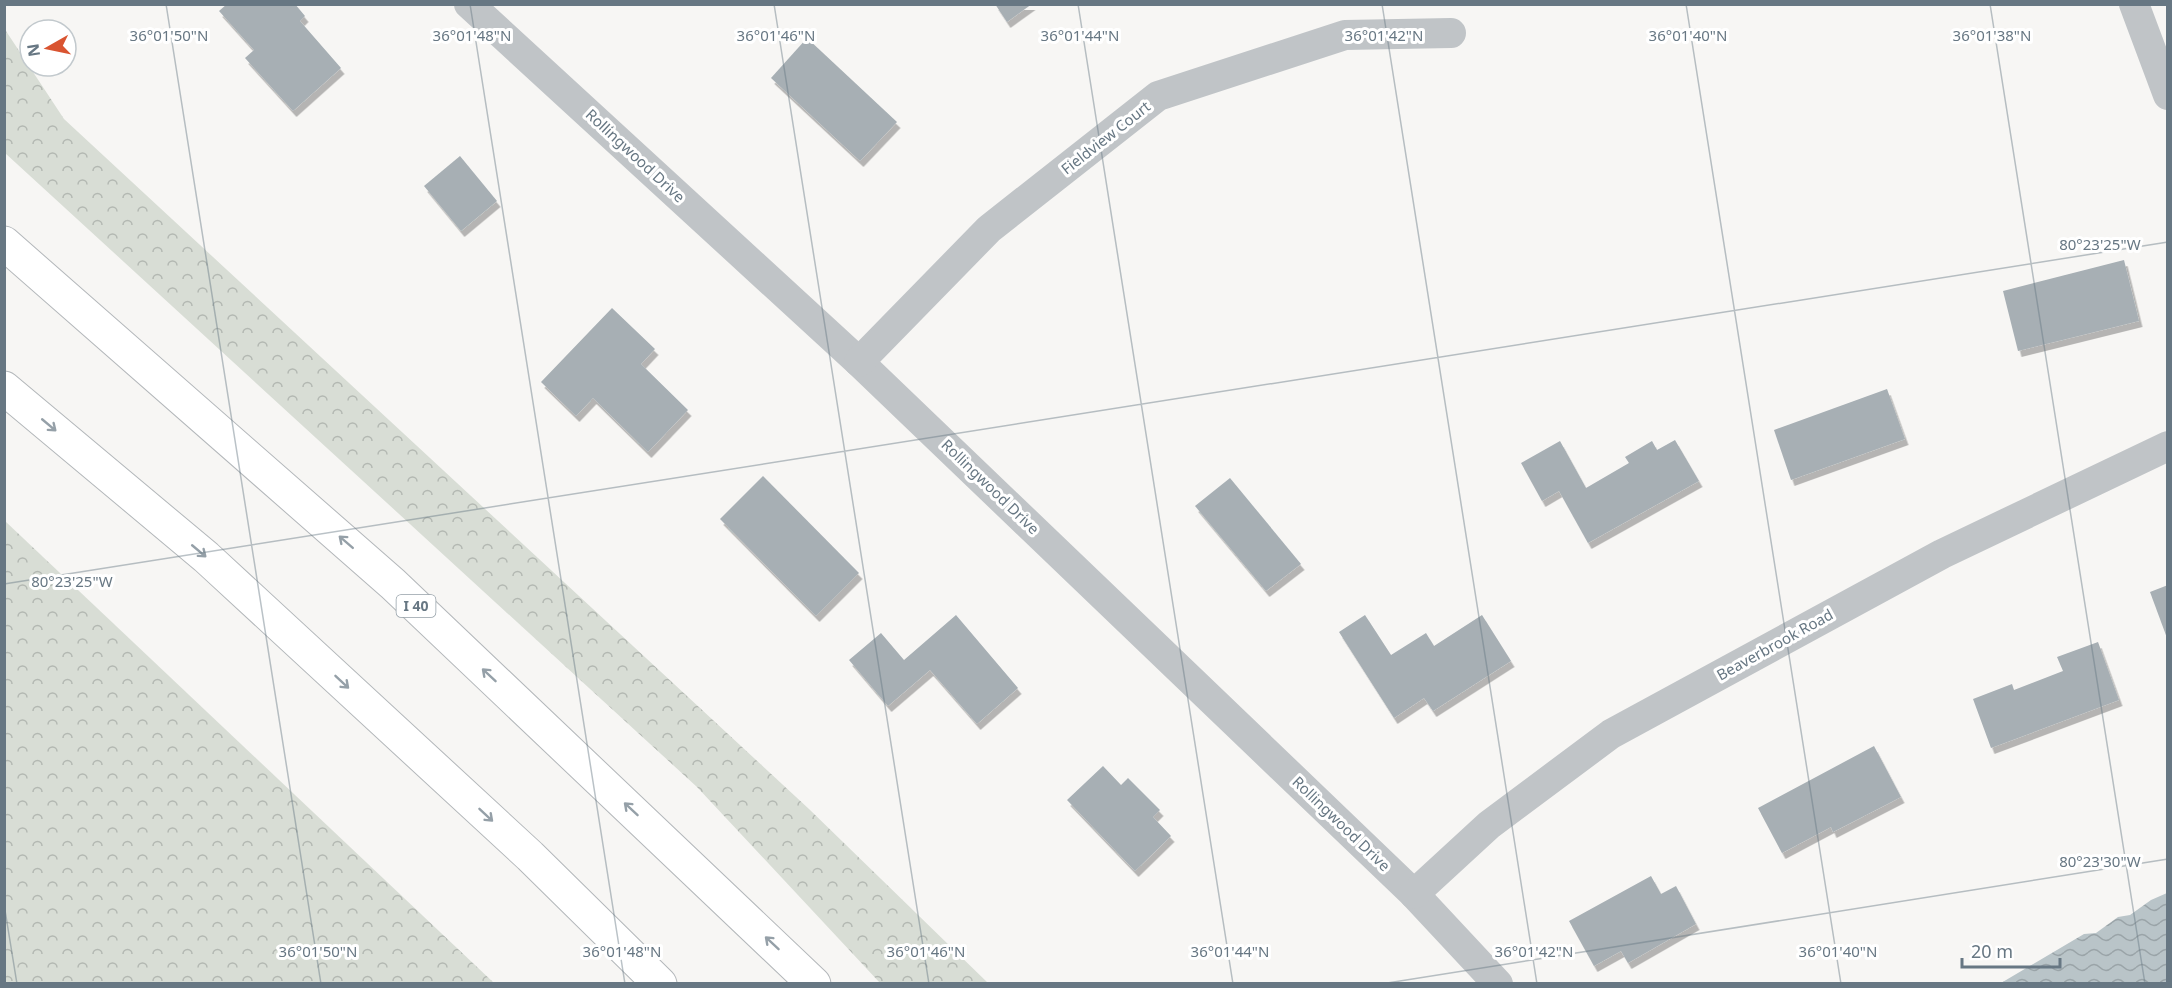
<svg xmlns="http://www.w3.org/2000/svg" width="2172" height="988" font-family="'Noto Sans',sans-serif">
	<style>
		.forest { fill: url(#forest-crowns) }
		.water { fill: url(#water-waves) }
		.building { fill: #a7afb4; filter: url(#shadow) }
		.lines { fill: none; stroke-linecap: round; stroke-linejoin: round }
		.motorway-casing { stroke: #b3b7ba; stroke-width: 35 }
		.minor { stroke: #c0c4c7; stroke-width: 30 }
		.motorway { stroke: #fff; stroke-width: 33 }
		.oneway { stroke: #95a0a8 }
		.ticks { fill: none; stroke: #677783; stroke-width: 1.5; stroke-opacity: 0.45 }
		.labels { text-anchor: middle; stroke-width: 6; stroke-linejoin: round; paint-order: stroke }
		.shield { fill: #fff; stroke: #95a0a8; stroke-width: 1.5 }
		.shield-label { font-size: 14px; font-weight: bold; fill: #677783 }
		.street-label { font-size: 15px; fill: #677783; stroke: #fff }
		.ticks-label { font-size: 15px; text-anchor: middle; fill: #677783; stroke: #fff; stroke-width: 6; stroke-linejoin: round; paint-order: stroke }
	</style>
	<defs>
		<pattern id="forest-crowns" width="20" height="18" patternUnits="userSpaceOnUse" patternTransform="scale(1.5)"><rect width="20" height="18" fill="#d8ddd5"/><path d="M2 6a3 3 0 1 1 6 0M12 15a3 3 0 1 1 6 0" fill="none" stroke="#b3b8b2"/></pattern>
		<pattern id="water-waves" width="16" height="10" patternUnits="userSpaceOnUse" patternTransform="scale(1.5)"><rect width="16" height="10" fill="#b9c4c8"/><path d="M0 5q4-4 8 0t8 0" fill="none" stroke="#9aa4a8"/></pattern>
		<filter id="shadow"><feDropShadow dx="3.5" dy="6" stdDeviation="0" flood-color="#0004"/></filter>
	</defs>
	<rect width="100%" height="100%" fill="#f7f6f4"/>
	<g class="forest">
		<path d="M 4,28 L 64,119 L 809,809 L 988,983 L 880,983 L 697,787 L 5,153 Z"/>
		<path d="M 4,521 L 5,521 L 494,983 L 5,983 Z"/>
	</g>
	<path class="water" d="M 2167,893 L 2167,983 L 2001,983 L 2084,934 L 2096,933 L 2118,917 L 2130,915 L 2151,900 Z"/>
	<g class="building">
		<path d="M 227,4 L 295,4 L 305,16 L 300,21 L 341,68 L 293,111 L 245,58 L 254,50 L 219,11 Z"/>
		<path d="M 995,4 L 1032,4 L 1007,22 Z"/>
		<path d="M 807,38 L 897,122 L 860,161 L 771,78 Z"/>
		<path d="M 460,156 L 497,201 L 461,231 L 424,186 Z"/>
		<path d="M 2124,260 L 2139,321 L 2018,351 L 2003,291 Z"/>
		<path d="M 612,308 L 655,349 L 641,364 L 688,410 L 648,452 L 593,398 L 576,416 L 541,382 Z"/>
		<path d="M 1887,389 L 1905,439 L 1791,480 L 1774,430 Z"/>
		<path d="M 1675,440 L 1699,481 L 1588,543 L 1559,491 L 1542,501 L 1521,463 L 1560,441 L 1586,488 L 1629,463 L 1625,457 L 1652,441 L 1657,450 Z"/>
		<path d="M 763,476 L 859,573 L 816,616 L 720,519 Z"/>
		<path d="M 1230,478 L 1301,564 L 1266,591 L 1195,506 Z"/>
		<path d="M 2168,585 L 2168,638 L 2167,638 L 2150,592 Z"/>
		<path d="M 956,615 L 1018,688 L 977,724 L 930,670 L 888,706 L 849,660 L 881,633 L 904,660 Z"/>
		<path d="M 1365,615 L 1391,655 L 1426,633 L 1434,646 L 1482,615 L 1511,661 L 1433,711 L 1424,698 L 1394,718 L 1339,632 Z"/>
		<path d="M 2098,642 L 2119,700 L 1991,748 L 1973,699 L 2012,684 L 2014,690 L 2063,671 L 2057,657 Z"/>
		<path d="M 1874,746 L 1901,797 L 1833,832 L 1831,827 L 1782,853 L 1758,808 Z"/>
		<path d="M 1103,766 L 1121,785 L 1128,778 L 1160,810 L 1153,817 L 1171,836 L 1135,871 L 1067,800 Z"/>
		<path d="M 1651,876 L 1661,894 L 1676,886 L 1696,924 L 1628,963 L 1621,951 L 1594,966 L 1569,921 Z"/>
	</g>
	<g class="lines">
		<g class="motorway-casing">
			<g id="motorway">
				<path d="M 4,243 L 393,584 L 814,984"/>
				<path d="M 4,388 L 206,557 L 530,856 L 660,984"/>
			</g>
		</g>
		<g class="minor">
			<path d="M 469,4 L 859,362 L 1414,894 L 1498,984"/>
			<path d="M 2134,4 L 2168,95"/>
			<path d="M 859,362 L 989,229 L 1158,96 L 1345,35 L 1451,33"/>
			<path d="M 1414,894 L 1489,825 L 1611,734 L 1942,554 L 2168,446"/>
		</g>
		<use href="#motorway" class="motorway"/>
	</g>
	<defs><path id="oneway-shaft" d="M-6 0H5M1.5-3L5.5 0L1.5 3" fill="none" stroke-width="1.6" stroke-linecap="round" stroke-linejoin="round" transform="scale(1.5)"/></defs>
	<g class="oneway">
		<use href="#oneway-shaft" transform="translate(49 425) rotate(40)"/>
		<use href="#oneway-shaft" transform="translate(346 542) rotate(-139)"/>
		<use href="#oneway-shaft" transform="translate(199 551) rotate(40)"/>
		<use href="#oneway-shaft" transform="translate(489 675) rotate(-137)"/>
		<use href="#oneway-shaft" transform="translate(342 682) rotate(43)"/>
		<use href="#oneway-shaft" transform="translate(631 809) rotate(-137)"/>
		<use href="#oneway-shaft" transform="translate(486 815) rotate(43)"/>
		<use href="#oneway-shaft" transform="translate(772 943) rotate(-137)"/>
	</g>
	<path class="ticks" d="M 166,4 L 321,984M 470,4 L 625,984M 774,4 L 929,984M 1078,4 L 1233,984M 1382,4 L 1537,984M 1686,4 L 1841,984M 1990,4 L 2145,984M 4,584 L 2168,242M 4,904 L 17,984M 1381,984 L 2168,859"/>
	<g class="labels">
		<rect class="shield" x="396.5" y="595" width="39" height="22" rx="4.5"/>
		<g class="shield-label">
			<text x="416" y="611">I 40</text>
		</g>
		<g class="street-label">
			<text transform="translate(1106 138) rotate(-38)" y="5">Fieldview Court</text>
			<text transform="translate(635 156) rotate(43)" y="5">Rollingwood Drive</text>
			<text transform="translate(990 487) rotate(44)" y="5">Rollingwood Drive</text>
			<text transform="translate(1775 645) rotate(-29)" y="5">Beaverbrook Road</text>
			<text transform="translate(1341 824) rotate(44)" y="5">Rollingwood Drive</text>
		</g>
	</g>
	<g class="ticks-label">
		<text x="169" y="41">36°01'50"N</text>
		<text x="472" y="41">36°01'48"N</text>
		<text x="776" y="41">36°01'46"N</text>
		<text x="1080" y="41">36°01'44"N</text>
		<text x="1384" y="41">36°01'42"N</text>
		<text x="1688" y="41">36°01'40"N</text>
		<text x="1992" y="41">36°01'38"N</text>
		<text x="2100" y="250">80°23'25"W</text>
		<text x="72" y="587">80°23'25"W</text>
		<text x="2100" y="867">80°23'30"W</text>
		<text x="318" y="957">36°01'50"N</text>
		<text x="622" y="957">36°01'48"N</text>
		<text x="926" y="957">36°01'46"N</text>
		<text x="1230" y="957">36°01'44"N</text>
		<text x="1534" y="957">36°01'42"N</text>
		<text x="1838" y="957">36°01'40"N</text>
	</g>
	<rect width="2172" height="988" fill="none" stroke="#677783" stroke-width="12"/>
	<g transform="translate(48 48) rotate(261)"><circle r="28" fill="#ffffff" stroke="#c2c9cd" stroke-width="1.5"/>
	<path d="M0-4.5L10 22L0 15L-10 22Z" fill="#d95431"/>
	<text y="-9" font-size="16" font-weight="bold" text-anchor="middle" fill="#677783">N</text>
	</g>
	<path d="M1962 958v9h98v-9" fill="none" stroke="#677783" stroke-width="3"/>
	<text x="1971" y="958" font-size="18" fill="#677783" stroke="#ffffff" stroke-width="4.5" paint-order="stroke">20 m</text>
</svg>
